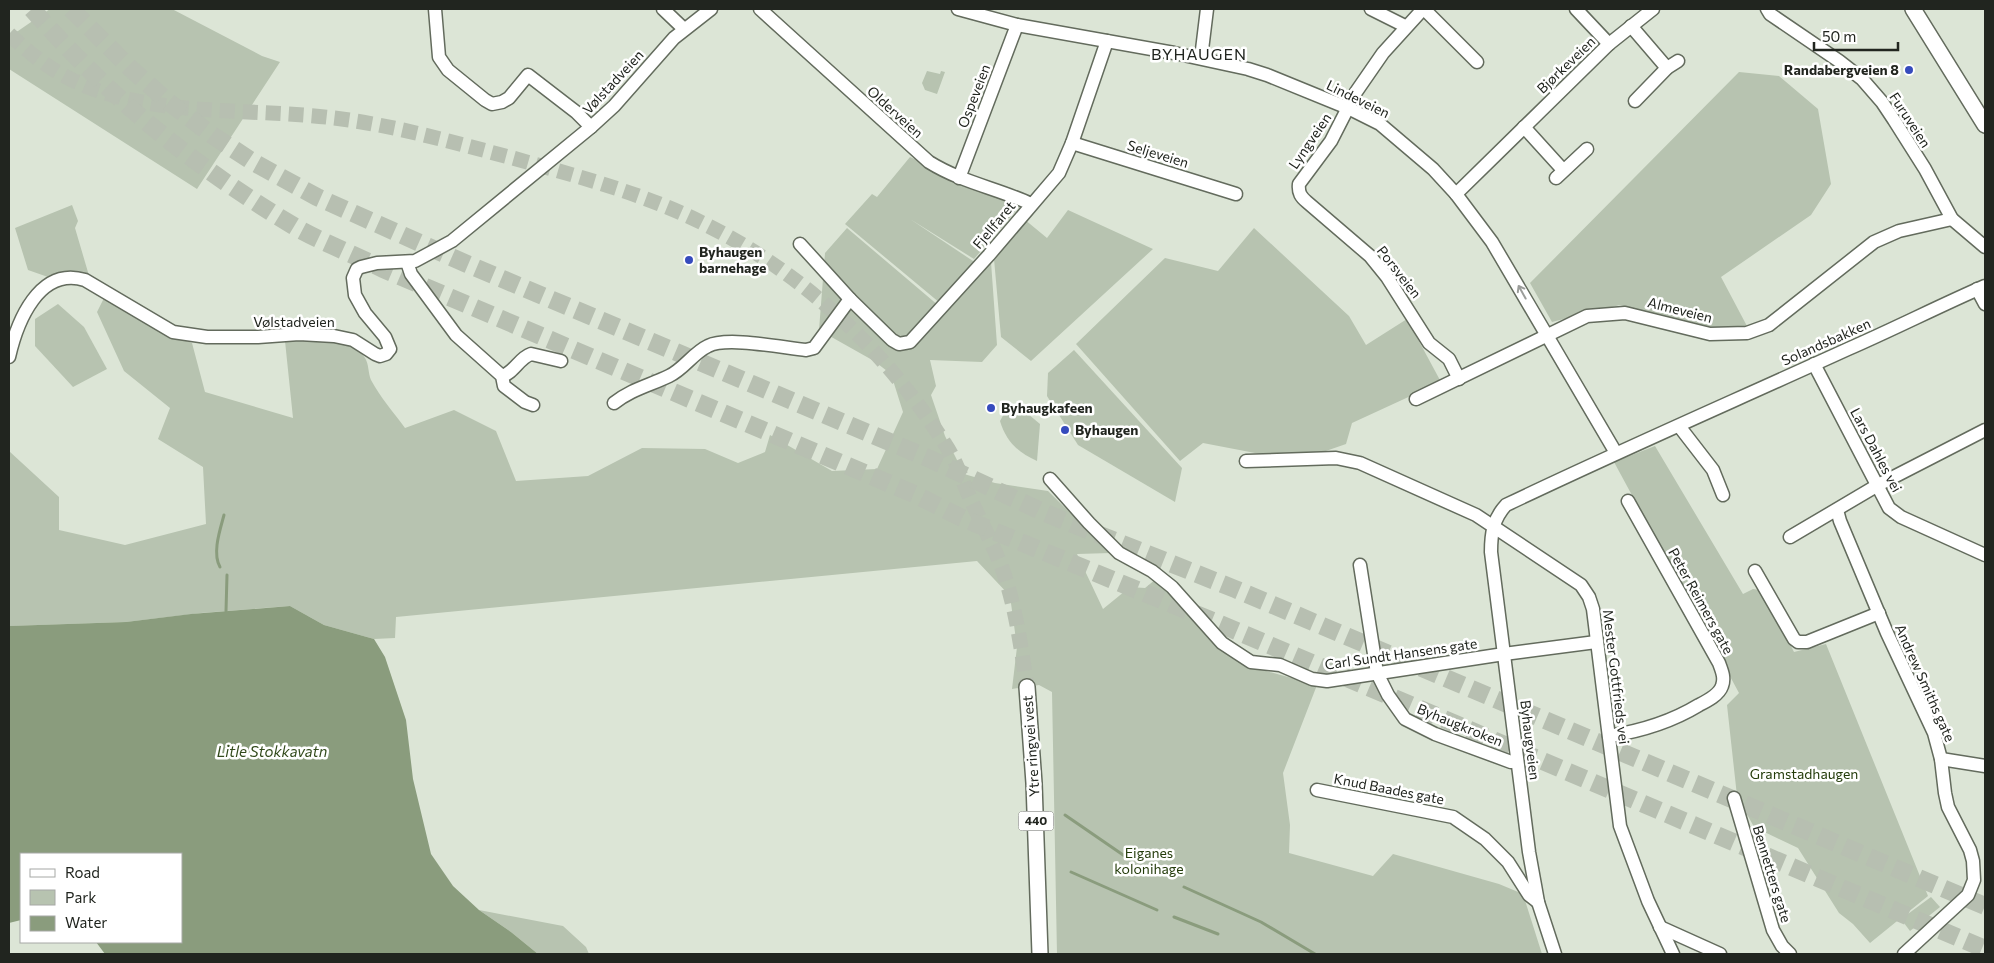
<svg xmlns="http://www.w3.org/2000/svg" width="1994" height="963" font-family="Commissioner,sans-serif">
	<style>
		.green { fill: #b7c3b0 }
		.water { fill: #8a9c7d }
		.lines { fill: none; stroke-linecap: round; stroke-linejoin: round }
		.stream { stroke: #8a9c7d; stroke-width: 3 }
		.major-tunnel { stroke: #b7bfb1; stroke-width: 15; stroke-dasharray: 15 8; stroke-linecap: butt }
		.highway-tunnel { stroke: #b7bfb1; stroke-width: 18; stroke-dasharray: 18 9; stroke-linecap: butt }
		.minor-casing { stroke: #636b5d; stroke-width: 15 }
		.major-casing { stroke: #636b5d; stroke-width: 18 }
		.minor { stroke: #fff; stroke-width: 12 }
		.major { stroke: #fff; stroke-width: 15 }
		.oneway { stroke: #9b9d9a }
		.poi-dot { fill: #364bbd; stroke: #fff; stroke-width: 2 }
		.labels { text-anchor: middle; stroke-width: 5; stroke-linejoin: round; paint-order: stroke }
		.shield { fill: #fff; stroke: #646662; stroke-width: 1 }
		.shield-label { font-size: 12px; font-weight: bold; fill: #21251f }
		.street-label { font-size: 14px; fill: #21251f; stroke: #fff }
		.poi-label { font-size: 14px; font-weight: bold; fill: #21251f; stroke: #fff; text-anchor: start }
		.park-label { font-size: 14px; fill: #243c0b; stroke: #fff }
		.water-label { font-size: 15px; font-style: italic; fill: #324a1b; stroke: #fff }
		.quarter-label { font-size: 16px; letter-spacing: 1px; fill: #21251f; stroke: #fff }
	</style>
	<rect width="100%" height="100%" fill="#dce5d6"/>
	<g class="green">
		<path d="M 50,9 L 172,9 L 262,56 L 280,62 L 197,189 L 9,69 L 9,34 L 18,31 Z"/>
		<path d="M 927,71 L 940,74 L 941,71 L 945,72 L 937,94 L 925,90 L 922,83 Z"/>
		<path d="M 1739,72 L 1779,76 L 1818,109 L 1831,184 L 1811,215 L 1721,277 L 1748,328 L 1700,328 L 1620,305 L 1552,322 L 1530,283 Z"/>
		<path d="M 910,157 L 1019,207 L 974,259 L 910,219 L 976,263 L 991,262 L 997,345 L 982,362 L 930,360 L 936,386 L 931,395 L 945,436 L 964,474 L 995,483 L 1048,491 L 1111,553 L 1077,554 L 1103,609 L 1130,587 L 1145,588 L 1156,579 L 1213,641 L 1266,671 L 1317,685 L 1283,773 L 1290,825 L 1289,853 L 1373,876 L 1393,854 L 1499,884 L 1523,894 L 1542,954 L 1057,954 L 1052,692 L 1039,685 L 1012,689 L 1017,647 L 1010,596 L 977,561 L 396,617 L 395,638 L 374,639 L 324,625 L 290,606 L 201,613 L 126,622 L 9,626 L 9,451 L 59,497 L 59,530 L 125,545 L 206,524 L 203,467 L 158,439 L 170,408 L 124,371 L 97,312 L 104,298 L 162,332 L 192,343 L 205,392 L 293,418 L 285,341 C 308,341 351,335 365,358 C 369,364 368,373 371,380 C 380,397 394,413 405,428 L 454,410 L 496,431 L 516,481 L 588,476 L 642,448 L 705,449 L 738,463 L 765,452 L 770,435 L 832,471 L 877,469 L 903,412 L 891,374 L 874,361 L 819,330 L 825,253 L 847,228 L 939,306 L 940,303 L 845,224 L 872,194 L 877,197 Z"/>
		<path d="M 72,205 L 78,221 L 75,228 L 90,279 L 65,272 L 48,277 L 28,270 L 15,228 Z"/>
		<path d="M 1068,210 L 1153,249 L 1031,361 L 1001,337 L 994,259 L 1024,219 L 1047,238 Z"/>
		<path d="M 1254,228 L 1349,316 L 1366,345 L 1407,319 L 1441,382 L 1352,423 L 1346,444 L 1297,461 L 1203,443 L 1180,461 L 1076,344 L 1165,258 L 1218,271 Z"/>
		<path d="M 58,304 L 84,327 L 107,369 L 73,387 L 35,346 L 35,319 Z"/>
		<path d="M 1074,350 L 1182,468 L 1175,502 L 1078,445 L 1047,396 L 1048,373 Z"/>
		<path d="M 1018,411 L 1028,414 L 1040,424 L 1037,461 C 1018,453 1006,441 1000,421 L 1005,412 Z"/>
		<path d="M 1655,446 L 1743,594 L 1753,589 L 1760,590 L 1765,595 L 1794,652 L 1826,644 L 1928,896 L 1870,943 L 1853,924 L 1839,913 L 1798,848 L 1754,827 L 1737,796 L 1727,705 L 1739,693 L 1614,462 Z"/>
		<path d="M 1931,897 L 1940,907 L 1910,931 L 1901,919 Z"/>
		<path d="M 479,910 L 563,926 L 586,947 L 589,954 L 538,954 L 511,932 Z"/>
	</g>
	<path class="water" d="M 290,606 L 324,625 L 374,639 L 385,657 L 406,720 L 413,779 L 431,854 L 453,886 L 479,910 L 511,932 L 538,954 L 105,954 L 96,942 L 181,942 L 181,854 L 21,854 L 21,920 L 9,923 L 9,626 L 126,622 L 191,614 Z"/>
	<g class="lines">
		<g class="stream">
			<path d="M 220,567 C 212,553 220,530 224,515"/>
			<path d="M 226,611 L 227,575"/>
			<path d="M 1065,815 L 1129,859"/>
			<path d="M 1071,872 L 1157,910"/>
			<path d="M 1184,887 L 1261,922 L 1315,954"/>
			<path d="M 1174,917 L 1218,934"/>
		</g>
		<path class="major-tunnel" d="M 9,34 C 30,54 53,72 79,83 C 152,117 255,108 334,118 C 393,125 452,142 509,157 C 562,172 616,186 667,207 C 782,254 879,339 945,444 C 956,460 962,480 970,498 C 981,522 994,546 1003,571 C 1016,608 1021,648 1027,687"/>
		<g class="highway-tunnel">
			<path d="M 32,9 C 112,100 193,166 297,228 C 324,243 355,255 383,269 L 914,494 L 962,518 L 1220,624 L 1985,949"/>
			<path d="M 71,9 L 129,67 L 166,100 L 212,135 L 253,162 L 317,197 L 467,264 L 930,459 L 1045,513 L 1235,589 L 1985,906"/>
		</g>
		<g class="minor-casing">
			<g id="minor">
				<path d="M 435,9 L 439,57 L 448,70 L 485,100 L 492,104 L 502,102 L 509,98 L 528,75 L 576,112 L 591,127"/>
				<path d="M 663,9 L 684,29"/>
				<path d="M 760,9 L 929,162 C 963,183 997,188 1031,204"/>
				<path d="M 958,9 L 1017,25 L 1174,53 L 1248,69 L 1267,75 L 1348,108 L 1380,124 L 1433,169 L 1456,194 L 1492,242 L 1616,453"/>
				<path d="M 1371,9 L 1405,26"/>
				<path d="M 1423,9 L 1383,53 L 1356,92 L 1331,141 L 1299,184 C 1298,193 1301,197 1307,202 L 1370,256 L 1387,277 L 1429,343 L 1449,359 L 1459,379"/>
				<path d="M 1424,9 L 1477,62"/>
				<path d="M 1576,9 L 1609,44"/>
				<path d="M 1767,9 L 1770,14 L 1839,61 L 1862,79 L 1882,102 L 1894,120 L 1925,169 L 1952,219 L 1985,247"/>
				<path d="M 1631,26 L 1667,68"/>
				<path d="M 1201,58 L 1207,9"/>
				<path d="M 1635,101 L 1667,68 L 1678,61"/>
				<path d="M 1524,127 L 1563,170"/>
				<path d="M 1072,143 L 1236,194"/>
				<path d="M 959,178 L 1017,25"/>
				<path d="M 1556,178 L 1587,149"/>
				<path d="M 1456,194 L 1609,44 L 1653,9"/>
				<path d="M 800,244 L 850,299"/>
				<path d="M 407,262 L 411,274 L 456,335 L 502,376 L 504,386 L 525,402 L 533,405"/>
				<path d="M 1977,289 L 1985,304"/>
				<path d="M 9,357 C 17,322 39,266 85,280 L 173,332 L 207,337 L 258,337 L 299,334 L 334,336 L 353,340 L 375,354 L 380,356 L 386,354 L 390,349 L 385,337 L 365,313 L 355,295 L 353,278 L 357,269 L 361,267 L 377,263 L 415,261 L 452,241 L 591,127 L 614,106 L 674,38 L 711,9"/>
				<path d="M 1814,364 L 1889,508 L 1901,517 L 1985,555"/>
				<path d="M 502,376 C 514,373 519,358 531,354 L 561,361"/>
				<path d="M 1416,399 L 1587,316 L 1625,313 L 1710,334 L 1747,333 L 1769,325 L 1874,242 L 1899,231 L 1952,219"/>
				<path d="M 614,403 C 632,389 648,386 669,376 C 684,369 693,353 708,346 C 727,336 784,348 806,350 L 814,348 L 850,299 L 892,340 L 899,344 L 910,342 L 989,255 L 1059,173 L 1072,143 L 1107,41"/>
				<path d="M 1679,426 L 1713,470 L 1723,495"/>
				<path d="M 1246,461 L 1336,458 L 1360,463 L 1476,515 L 1581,585 L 1589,597 L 1593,609 L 1620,826 L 1648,901 L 1673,954"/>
				<path d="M 1050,479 L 1089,523 L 1119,553 L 1152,571 L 1172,587 L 1222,643 L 1251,662 L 1280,665 L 1312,679 L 1327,681 L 1504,654 L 1596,642"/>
				<path d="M 1837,510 L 1840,521 L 1887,633 L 1934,733 L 1941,759 L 1945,793 L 1948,807 L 1970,850 L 1973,861 L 1974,880 L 1968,895 L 1904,954"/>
				<path d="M 1790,537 L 1878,485 L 1985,430"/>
				<path d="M 1360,565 L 1377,673 L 1388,695 L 1405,719 L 1435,734 L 1511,762 L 1517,761"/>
				<path d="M 1755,571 L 1794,639 L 1798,642 L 1807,642 L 1879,613"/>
				<path d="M 1609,736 C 1642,731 1671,722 1699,705 C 1707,701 1719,695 1722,686 C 1725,678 1722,671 1719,663 L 1628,501"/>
				<path d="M 1941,759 L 1985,766"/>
				<path d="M 1317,790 L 1453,817 L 1485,839 L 1508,862 L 1529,895 L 1538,902"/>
				<path d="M 1734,798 L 1773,930 L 1782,946 L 1790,954"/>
				<path d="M 1660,927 L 1720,954"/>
				<path d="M 1555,954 L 1538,902 L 1535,885 L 1529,852 L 1491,552 C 1491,534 1493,519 1506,505 C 1619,451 1734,401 1848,349 C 1894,329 1939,306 1985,286"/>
			</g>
		</g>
		<g class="major-casing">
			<g id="major">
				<path d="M 1913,9 L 1985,125"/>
				<path d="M 1027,687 L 1034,783 L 1040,954"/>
			</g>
		</g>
		<use href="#minor" class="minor"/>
		<use href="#major" class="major"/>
	</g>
	<defs><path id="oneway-shaft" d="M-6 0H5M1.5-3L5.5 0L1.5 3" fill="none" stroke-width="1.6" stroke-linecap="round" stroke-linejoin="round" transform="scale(1.25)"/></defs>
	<use class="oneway" href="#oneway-shaft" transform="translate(1522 292) rotate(-119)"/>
	<g class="poi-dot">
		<circle cx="1909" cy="70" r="5"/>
		<circle cx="689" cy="260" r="5"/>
		<circle cx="991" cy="408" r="5"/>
		<circle cx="1065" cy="430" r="5"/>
	</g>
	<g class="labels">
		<rect class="shield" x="1018.5" y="811.5" width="35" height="19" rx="4"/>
		<g class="shield-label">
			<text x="1036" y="825">440</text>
		</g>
		<g class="street-label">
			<text transform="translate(1566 65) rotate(-44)" y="5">Bjørkeveien</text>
			<text transform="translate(613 82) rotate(-47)" y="5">Vølstadveien</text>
			<text transform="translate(974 96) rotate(-69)" y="5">Ospeveien</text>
			<text transform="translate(1358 99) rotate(26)" y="5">Lindeveien</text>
			<text transform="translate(895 112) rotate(42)" y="5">Olderveien</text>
			<text transform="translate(1910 120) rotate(57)" y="5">Furuveien</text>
			<text transform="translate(1310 141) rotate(-56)" y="5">Lyngveien</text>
			<text transform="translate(1158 154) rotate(17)" y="5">Seljeveien</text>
			<text transform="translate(994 225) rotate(-50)" y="5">Fjellfaret</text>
			<text transform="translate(1399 272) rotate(52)" y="5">Porsveien</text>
			<text transform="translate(1680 310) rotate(14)" y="5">Almeveien</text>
			<text x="294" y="327">Vølstadveien</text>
			<text transform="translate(1826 342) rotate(-24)" y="5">Solandsbakken</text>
			<text transform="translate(1876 450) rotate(62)" y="5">Lars Dahles vei</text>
			<text transform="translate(1701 601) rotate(61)" y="5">Peter Reimers gate</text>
			<text transform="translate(1401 654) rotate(-8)" y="5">Carl Sundt Hansens gate</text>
			<text transform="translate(1616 677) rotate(83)" y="5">Mester Gottfrieds vei</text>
			<text transform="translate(1925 683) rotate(66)" y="5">Andrew Smiths gate</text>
			<text transform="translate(1460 725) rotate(22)" y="5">Byhaugkroken</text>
			<text transform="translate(1530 740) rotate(83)" y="5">Byhaugveien</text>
			<text transform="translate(1031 746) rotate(-94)" y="5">Ytre ringvei vest</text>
			<text transform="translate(1389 789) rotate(11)" y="5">Knud Baades gate</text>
			<text transform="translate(1772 874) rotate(73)" y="5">Bennetters gate</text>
		</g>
		<g class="poi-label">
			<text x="1899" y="75" text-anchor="end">Randabergveien 8</text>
			<text x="699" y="257">Byhaugen<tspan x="699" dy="16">barnehage</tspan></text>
			<text x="1001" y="413">Byhaugkafeen</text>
			<text x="1075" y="435">Byhaugen</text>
		</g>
		<g class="park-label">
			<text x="1804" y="779">Gramstadhaugen</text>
			<text x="1149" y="858">Eiganes<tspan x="1149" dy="16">kolonihage</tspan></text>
		</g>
		<g class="water-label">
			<text x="272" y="757">Litle Stokkavatn</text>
		</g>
		<g class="quarter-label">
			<text x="1199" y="60">BYHAUGEN</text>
		</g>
	</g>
	<rect width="1994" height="963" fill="none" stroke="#21251f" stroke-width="20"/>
	<rect x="20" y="853" width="162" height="90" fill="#ffffff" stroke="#a6a8a5"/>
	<rect x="30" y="869" width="25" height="8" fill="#ffffff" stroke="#a6a8a5"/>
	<text x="65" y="878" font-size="15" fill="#21251f">Road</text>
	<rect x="30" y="890" width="25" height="15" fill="#b7c3b0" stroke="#a6a8a5"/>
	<text x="65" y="903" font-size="15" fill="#21251f">Park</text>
	<rect x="30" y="916" width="25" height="15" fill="#8a9c7d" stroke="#a6a8a5"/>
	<text x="65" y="928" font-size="15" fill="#21251f">Water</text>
	<path d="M1814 42v8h84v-8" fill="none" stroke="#21251f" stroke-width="2.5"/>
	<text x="1822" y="42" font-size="15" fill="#21251f" stroke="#ffffff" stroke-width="4" paint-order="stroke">50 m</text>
</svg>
